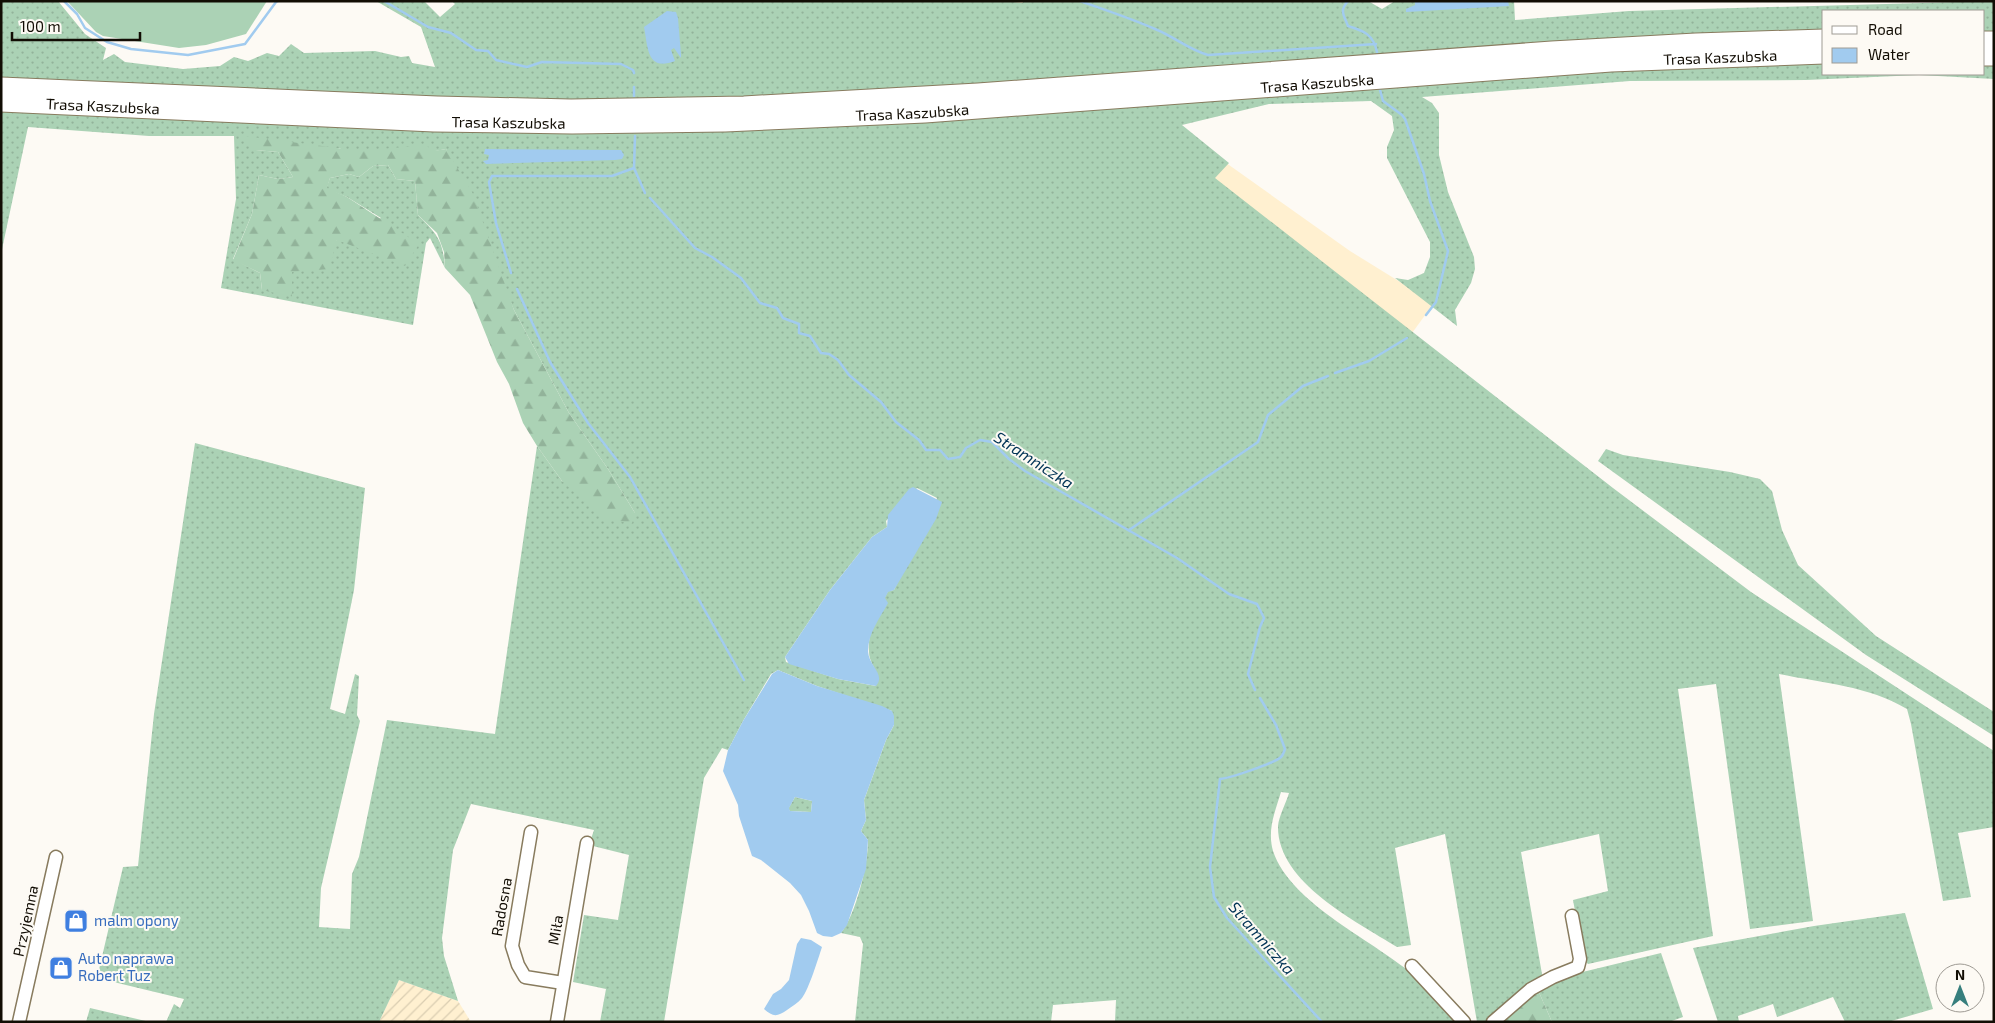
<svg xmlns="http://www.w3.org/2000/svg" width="1995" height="1023" font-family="'Exo 2',sans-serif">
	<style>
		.industrial { fill: url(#industrial-furrows) }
		.built { fill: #fff0d0 }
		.grass { fill: url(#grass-dots); fill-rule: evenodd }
		.forest { fill: url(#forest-firs) }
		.garden { fill: #abd2b5 }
		.water { fill: #a1cbef; fill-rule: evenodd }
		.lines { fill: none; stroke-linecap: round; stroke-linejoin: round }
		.stream { stroke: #a1cbef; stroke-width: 2.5 }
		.minor-casing { stroke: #887b5e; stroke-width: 15 }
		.highway-casing { stroke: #887b5e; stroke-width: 21 }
		.minor { stroke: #fff; stroke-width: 12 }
		.highway { stroke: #fff; stroke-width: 19 }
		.labels { text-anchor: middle; stroke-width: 4; stroke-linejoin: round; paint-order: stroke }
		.street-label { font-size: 15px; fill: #120d04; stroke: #fdfaf4 }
		.shop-label { font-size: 15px; fill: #366cbe; stroke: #fdfaf4; text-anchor: start }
		.water-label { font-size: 16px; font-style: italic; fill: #023456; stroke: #fdfaf4 }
	</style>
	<defs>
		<pattern id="industrial-furrows" width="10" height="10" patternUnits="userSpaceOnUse" patternTransform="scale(1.25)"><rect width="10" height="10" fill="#fff0d0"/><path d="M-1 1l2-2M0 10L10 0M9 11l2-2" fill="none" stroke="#dacdb1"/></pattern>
		<pattern id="grass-dots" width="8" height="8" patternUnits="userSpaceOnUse" patternTransform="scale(1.25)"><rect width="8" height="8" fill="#abd2b5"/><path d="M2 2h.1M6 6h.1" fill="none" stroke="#92b39a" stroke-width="1.8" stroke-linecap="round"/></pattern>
		<pattern id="forest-firs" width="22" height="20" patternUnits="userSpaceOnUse" patternTransform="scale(1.25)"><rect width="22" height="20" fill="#abd2b5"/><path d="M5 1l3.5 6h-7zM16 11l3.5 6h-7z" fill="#92b39a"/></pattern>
	</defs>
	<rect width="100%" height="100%" fill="#fdfaf4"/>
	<path class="industrial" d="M 399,980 L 458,1001 L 471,1022 L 379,1022 Z"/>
	<path class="built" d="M 982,1 L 1023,1 L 1222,160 L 1350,251 L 1434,303 L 1404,344 Z"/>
	<g class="grass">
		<path d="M 1,1 L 58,1 L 85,34 L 106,48 L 103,60 L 114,54 L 125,62 L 183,69 L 220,66 L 234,57 L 248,61 L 267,53 L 279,56 L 291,44 L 304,53 L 375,51 L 401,57 L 409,56 L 412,63 L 435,67 L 421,27 L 376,1 L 424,1 L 440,17 L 455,4 L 452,1 L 1006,1 L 1023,3 L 1022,1 L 1368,1 L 1382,9 L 1395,1 L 1514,1 L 1515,20 L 1629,11 L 1994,1 L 1994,79 L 1919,75 L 1806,80 L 1630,81 L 1422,97 L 1432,103 L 1439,113 L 1439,155 L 1448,192 L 1474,257 L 1475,269 L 1471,283 L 1455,310 L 1457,326 L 1395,278 L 1408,280 L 1424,273 L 1430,257 L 1430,242 L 1387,158 L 1387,147 L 1394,130 L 1392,116 L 1371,101 L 1269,104 L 1182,125 L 1229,163 L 1215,178 L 1613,488 L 1751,592 L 1994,751 L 1994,827 L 1958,833 L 1971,897 L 1943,901 L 1911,724 L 1907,709 C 1869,686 1822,683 1779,674 L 1813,921 L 1750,929 L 1716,684 L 1678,689 L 1713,936 L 1588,964 L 1584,960 L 1573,900 L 1608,891 L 1599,834 L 1521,852 L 1543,980 L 1487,1022 L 1477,1022 L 1445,834 L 1395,848 L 1411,945 L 1397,947 C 1355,921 1277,882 1278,826 C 1279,816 1286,803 1289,793 L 1281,792 C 1275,812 1267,830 1273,851 C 1291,905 1376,941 1417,978 C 1431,991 1444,1007 1458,1022 L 1115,1022 L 1116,1000 L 1053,1005 L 1051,1022 L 855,1022 L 863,944 L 860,937 L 841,933 C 856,914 868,865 868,840 L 861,831 L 866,820 L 864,800 L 886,740 L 894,725 L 892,711 L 817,686 L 778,670 L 771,674 L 743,721 L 728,750 L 722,748 L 704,778 L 664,1022 L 600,1022 L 606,989 L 573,982 L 584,915 L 618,920 L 629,855 L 589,845 L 594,830 L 471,804 L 453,850 L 442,938 L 444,956 L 458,1001 L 399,980 L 379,1022 L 166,1022 L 174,1004 L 180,1008 L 184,999 L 97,978 L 123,867 L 138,866 L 154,714 L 195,443 L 365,488 L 354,590 L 330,709 L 345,714 L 355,674 L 359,676 L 357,715 L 360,721 L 321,888 L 319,927 L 350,929 L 352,874 L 359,857 L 387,720 L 495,734 L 537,446 L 562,481 L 635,513 L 608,469 L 569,413 L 514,310 L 446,149 L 373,163 L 339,148 L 256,150 L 278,152 L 293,177 L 278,179 L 259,175 L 252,214 L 233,259 L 260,273 L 262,290 L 292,272 L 337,240 L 381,218 L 347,197 L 326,189 L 330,178 L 349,174 L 359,177 L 373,166 L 388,165 L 396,179 L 415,181 L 418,215 C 437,234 443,240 445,268 L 430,238 L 426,243 L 413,325 L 221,288 L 236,199 L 234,136 L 149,136 L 28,127 L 1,254 ZM 1824,11 L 1984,11 L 1984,74 L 1824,74 ZM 917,488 L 937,498 L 894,590 L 888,591 C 879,608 867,633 869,652 C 869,661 875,667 876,674 C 877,678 876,683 876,686 L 838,679 L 786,662 L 785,657 L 830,590 L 872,537 L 887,527 L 886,521 Z"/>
		<path d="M 1606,449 L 1623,455 L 1730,472 L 1760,479 L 1772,491 L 1782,530 L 1798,565 L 1876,636 L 1994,712 L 1994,736 L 1866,655 L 1598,461 Z"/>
		<path d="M 795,797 L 812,801 L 811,812 L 790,811 L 788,809 Z"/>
		<path d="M 1905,913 L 1933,1009 L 1888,1022 L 1845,1022 L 1833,997 L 1777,1017 L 1773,1004 L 1738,1016 L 1739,1022 L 1718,1022 L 1693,948 L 1814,926 Z"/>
		<path d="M 1661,953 L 1683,1017 L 1669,1022 L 1552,1022 L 1538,990 L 1566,976 Z"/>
		<path d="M 90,1008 L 150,1022 L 86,1022 Z"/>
	</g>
	<g class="forest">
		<path d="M 244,136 L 361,151 L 426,145 L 433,151 L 446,149 L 473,194 L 514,310 L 569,413 L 608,469 L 635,513 L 632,523 L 605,520 L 562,481 L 537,446 L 523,423 L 509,384 L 497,362 L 470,295 L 445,268 L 444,252 L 437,233 L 418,215 L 415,181 L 396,179 L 388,165 L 373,166 L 359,177 L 349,174 L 330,178 L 327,188 L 347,197 L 419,244 L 405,266 L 337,240 L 329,269 L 292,272 L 292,297 L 262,290 L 260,273 L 233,260 L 252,214 L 259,175 L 278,179 L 293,177 L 278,152 L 255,150 Z"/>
		<path d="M 1538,990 L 1552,1022 L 1504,1022 Z"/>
	</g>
	<path class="garden" d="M 67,1 L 267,1 L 246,34 L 206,45 L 179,48 L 103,36 L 96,32 Z"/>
	<g class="water">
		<path d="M 1415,1 L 1508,1 L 1509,6 L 1406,12 L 1406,9 L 1415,5 Z"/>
		<path d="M 667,11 L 676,12 L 678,18 L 681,55 L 681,58 L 674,48 L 671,50 L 675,61 C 647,72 648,48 644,27 Z"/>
		<path d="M 485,149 L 621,150 L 624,155 L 622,159 L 615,160 L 486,164 L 483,161 L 488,160 L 489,155 L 484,154 Z"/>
		<path d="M 913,487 L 942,502 L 936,519 L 894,590 L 888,592 L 885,598 L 888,603 C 880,618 868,633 868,651 C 869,667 886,674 876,686 L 838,679 L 789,664 L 785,657 L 830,590 L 872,537 L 887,527 L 888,515 L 909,489 Z"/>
		<path d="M 778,670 L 817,686 L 882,706 L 892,711 L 894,716 L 894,725 L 886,740 L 864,800 L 866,820 L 861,831 L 868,840 L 866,869 L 847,925 L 841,933 L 832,937 L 823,936 L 817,933 L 809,911 L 801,895 L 790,883 L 761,860 L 752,856 L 739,816 L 738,805 L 723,771 L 728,750 L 743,721 L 772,674 ZM 795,797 L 812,801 L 811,812 L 790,811 L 789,808 Z"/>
		<path d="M 801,938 L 811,940 L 822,947 C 818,959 809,989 802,998 C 798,1003 792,1006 787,1010 C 777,1017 773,1017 764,1009 L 773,994 L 781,989 L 789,980 L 797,944 Z"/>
	</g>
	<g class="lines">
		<g class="stream">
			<path d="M 64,1 L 77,14 L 85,28 L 107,42 L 131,49 L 188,55 L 245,44 L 276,2 L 278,1"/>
			<path d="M 384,1 L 428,27 L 451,33 L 476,50 L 488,51 L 496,60 L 527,67 L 542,62 L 621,64 L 633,70 L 634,73"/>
			<path d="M 1080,1 C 1105,10 1130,18 1155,29 C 1173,36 1189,50 1208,55 L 1376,44"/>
			<path d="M 1348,1 C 1339,11 1344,15 1348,26 C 1364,31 1373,34 1377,52"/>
			<path d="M 634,87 L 634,96"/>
			<path d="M 1380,90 L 1383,101 L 1402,115 L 1405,119 L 1424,174 L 1430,201 L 1448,251 L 1436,302 L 1426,315"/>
			<path d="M 635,136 L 634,168 L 645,193"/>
			<path d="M 650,198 L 695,248 L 712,257 L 741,278 L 760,303 L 777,308 L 783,318 L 799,324 L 799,333 L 810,336 L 821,353 L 829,354 L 838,360 L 849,375 L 881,402 L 896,422 L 919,440 L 926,450 L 940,450 L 948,459 L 960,457 L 966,448 L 980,440 L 992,442 L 1009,459 L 1025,471 L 1177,558 L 1229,594 L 1257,604 L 1264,618 L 1260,627 L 1248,674 L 1255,690"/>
			<path d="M 511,273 L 496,223 L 489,182 L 492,176 L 612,176 L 634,168"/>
			<path d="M 517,289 L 550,362 L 588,423 L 630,477 L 744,680"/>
			<path d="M 1335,373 L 1369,361 L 1407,338"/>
			<path d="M 1129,530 L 1258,442 L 1268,415 L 1303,386 L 1328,376"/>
			<path d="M 1260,698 L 1276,725 L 1285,749 C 1284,752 1283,755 1281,757 C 1275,763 1230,778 1220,779 L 1210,867 L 1214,897 L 1227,918 L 1322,1022"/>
		</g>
		<g class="minor-casing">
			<g id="minor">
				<path d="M 531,832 L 512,946 L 518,965 L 525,977 L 563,983"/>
				<path d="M 1412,966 L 1464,1022"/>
				<path d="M 19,1022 L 56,857"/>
				<path d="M 557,1022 L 587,843"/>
				<path d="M 1493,1022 L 1531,989 L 1553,977 L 1578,967 L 1580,959 L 1572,916"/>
			</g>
		</g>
		<g class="highway-casing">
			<g id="highway">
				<path d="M 1984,41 L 1994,41"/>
				<path d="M 1984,56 L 1994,56"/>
				<path d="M 1,87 L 437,106 L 571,109 L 744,106 L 978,93 L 1552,51 L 1696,43 L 1824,39"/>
				<path id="s1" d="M 1,102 L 434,122 L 572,124 L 725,122 L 925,113 L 1611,62 L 1824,54"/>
			</g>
		</g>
		<use href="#minor" class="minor"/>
		<use href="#highway" class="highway"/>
	</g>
	<defs>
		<g id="shop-square" transform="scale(1.25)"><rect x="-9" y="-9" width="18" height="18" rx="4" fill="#3f7fe0" stroke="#fdfaf4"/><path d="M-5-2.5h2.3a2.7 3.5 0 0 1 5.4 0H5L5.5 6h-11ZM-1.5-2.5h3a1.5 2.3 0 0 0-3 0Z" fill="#fff"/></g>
	</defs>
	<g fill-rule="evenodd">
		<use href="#shop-square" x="76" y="921"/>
		<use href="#shop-square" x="61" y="968"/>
	</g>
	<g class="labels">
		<g class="street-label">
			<text dy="5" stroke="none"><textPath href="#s1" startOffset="1722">Trasa Kaszubska</textPath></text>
			<text dy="5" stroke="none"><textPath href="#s1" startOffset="1318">Trasa Kaszubska</textPath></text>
			<text dy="5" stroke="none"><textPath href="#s1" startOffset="102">Trasa Kaszubska</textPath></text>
			<text dy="5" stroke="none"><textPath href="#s1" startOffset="912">Trasa Kaszubska</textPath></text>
			<text dy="5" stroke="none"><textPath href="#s1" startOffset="508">Trasa Kaszubska</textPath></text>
			<text transform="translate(502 907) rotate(-80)" y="5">Radosna</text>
			<text transform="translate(26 921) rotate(-78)" y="5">Przyjemna</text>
			<text transform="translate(556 930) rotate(-80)" y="5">Miła</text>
		</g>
		<g class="shop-label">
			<text x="94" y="926">malm opony</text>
			<text x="78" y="964">Auto naprawa<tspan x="78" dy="17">Robert Tuz</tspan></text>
		</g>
		<g class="water-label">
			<text transform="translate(1034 460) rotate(33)" y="6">Stramniczka</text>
			<text transform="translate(1262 938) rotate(49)" y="6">Stramniczka</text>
		</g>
	</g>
	<rect width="1995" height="1023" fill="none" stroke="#120d04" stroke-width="5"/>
	<rect x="1822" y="10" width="162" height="65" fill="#fdfaf4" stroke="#9f9b94"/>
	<rect x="1832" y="26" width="25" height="8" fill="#ffffff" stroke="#9f9b94"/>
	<text x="1868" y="35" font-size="15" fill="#120d04">Road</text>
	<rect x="1832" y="48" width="25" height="15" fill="#a1cbef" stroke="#9f9b94"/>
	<text x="1868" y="60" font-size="15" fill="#120d04">Water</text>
	<g transform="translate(1960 988)"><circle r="24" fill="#fdfaf4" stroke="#9f9b94"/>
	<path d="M0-4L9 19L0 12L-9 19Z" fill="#377f7d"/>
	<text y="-8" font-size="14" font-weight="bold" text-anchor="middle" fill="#120d04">N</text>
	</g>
	<path d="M12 32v8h128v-8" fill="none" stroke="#120d04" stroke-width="2.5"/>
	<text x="20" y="32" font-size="15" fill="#120d04" stroke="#fdfaf4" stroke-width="4" paint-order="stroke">100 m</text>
</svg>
